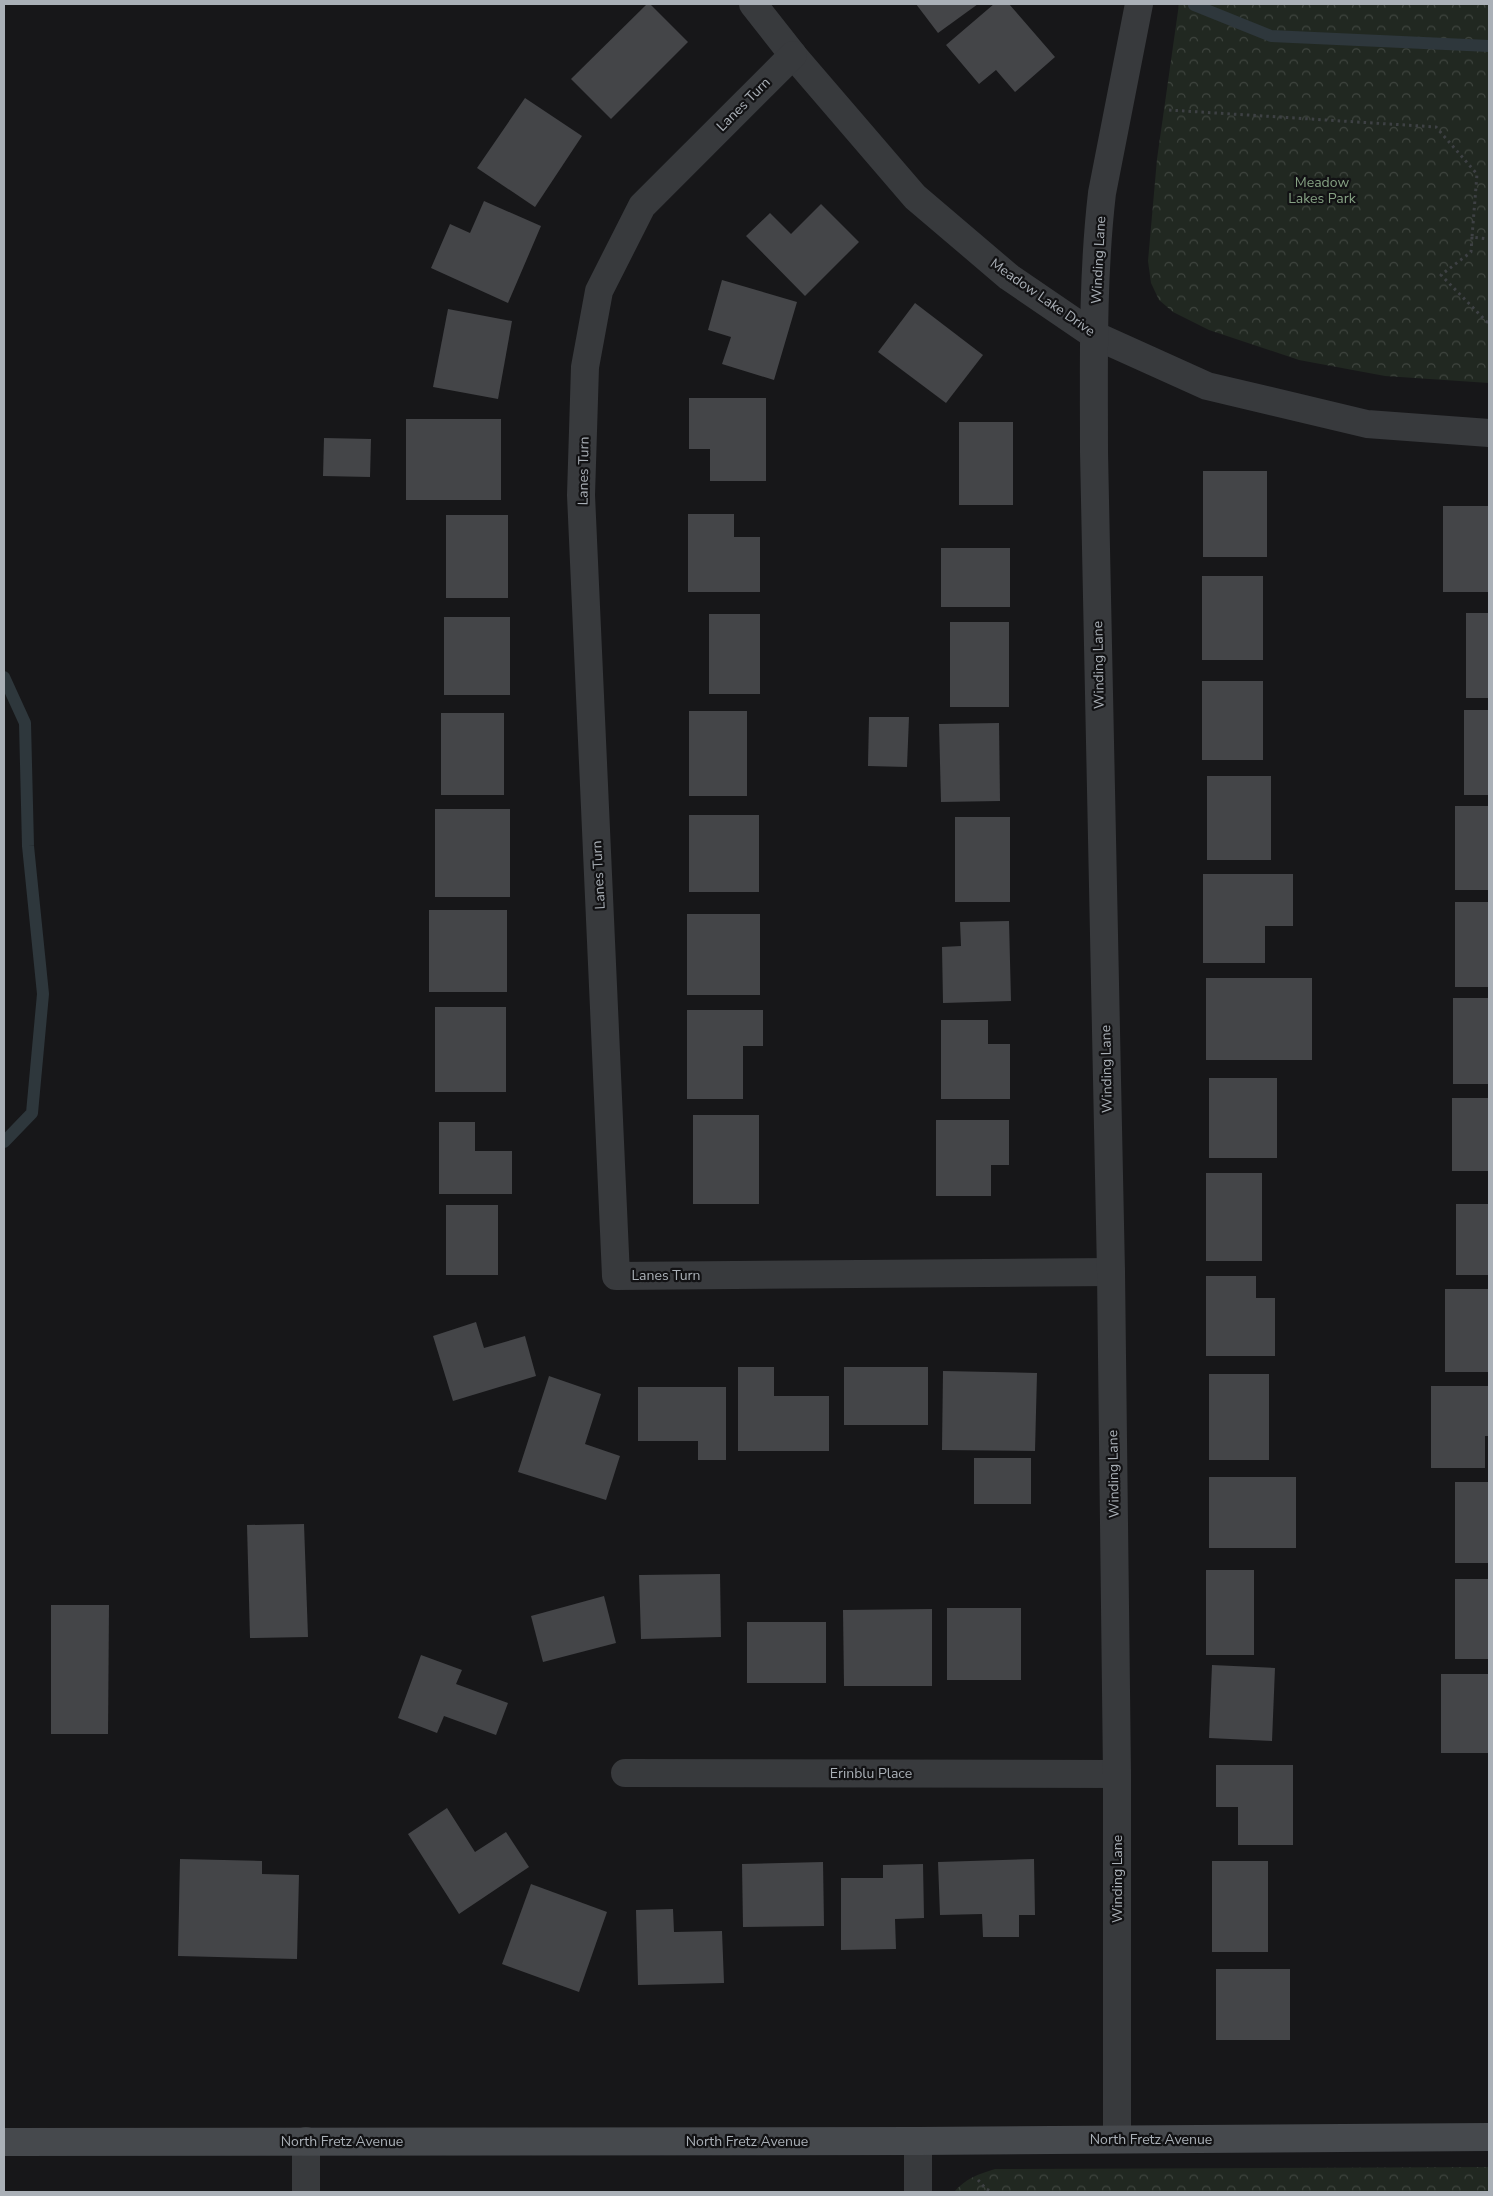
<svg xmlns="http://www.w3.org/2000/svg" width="1493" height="2196" font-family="'Nunito Sans',sans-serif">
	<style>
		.forest { fill: url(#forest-crowns) }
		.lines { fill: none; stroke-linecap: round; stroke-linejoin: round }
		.stream { stroke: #2e373c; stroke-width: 12 }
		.building { fill: #444548 }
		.path { stroke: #3e4144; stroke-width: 3; stroke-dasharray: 2.5 4; stroke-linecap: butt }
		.street { stroke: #383a3d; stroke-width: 28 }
		.secondary { stroke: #46494d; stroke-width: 28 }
		.labels { text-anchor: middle; stroke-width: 4.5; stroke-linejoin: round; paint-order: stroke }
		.street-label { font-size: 14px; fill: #aab0b7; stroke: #121214 }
		.park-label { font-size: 14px; fill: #85a183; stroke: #121214 }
	</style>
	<defs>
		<pattern id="forest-crowns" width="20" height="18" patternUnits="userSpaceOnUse" patternTransform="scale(1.25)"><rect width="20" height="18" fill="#212821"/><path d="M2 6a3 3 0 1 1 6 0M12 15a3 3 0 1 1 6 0" fill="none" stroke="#3f453f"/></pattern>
	</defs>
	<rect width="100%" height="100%" fill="#171719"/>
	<g class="forest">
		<path d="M 1179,4 L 1489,4 L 1489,383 L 1385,376 L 1299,360 L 1209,330 L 1173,312 L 1159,300 L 1151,283 L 1148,261 L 1157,159 Z"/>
		<path d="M 1489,2167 L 1489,2192 L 954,2192 C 965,2179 978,2174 995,2169 Z"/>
	</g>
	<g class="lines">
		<g class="stream">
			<path d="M 1194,5 L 1271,36 L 1489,46"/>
			<path d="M 4,677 L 25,723 L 28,846 L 43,994 L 32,1113 L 4,1142"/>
		</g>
	</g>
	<g class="building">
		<path d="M 647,4 L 650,4 L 688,42 L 611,119 L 571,79 Z"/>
		<path d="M 916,4 L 978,4 L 938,33 Z"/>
		<path d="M 994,4 L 1009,4 L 1055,57 L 1015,92 L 996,70 L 979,84 L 946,45 Z"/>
		<path d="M 525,98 L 582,136 L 535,207 L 477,168 Z"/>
		<path d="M 484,201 L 541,226 L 508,303 L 431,268 L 450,224 L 470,233 Z"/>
		<path d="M 821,204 L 859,242 L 805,296 L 746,236 L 770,213 L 791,234 Z"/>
		<path d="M 722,280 L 797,302 L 774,380 L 722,364 L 731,337 L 708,330 Z"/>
		<path d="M 915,303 L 983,355 L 946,403 L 878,352 Z"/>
		<path d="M 448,309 L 512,321 L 498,399 L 433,387 Z"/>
		<path d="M 689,398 L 766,398 L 766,481 L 710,481 L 710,449 L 689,449 Z"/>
		<rect x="406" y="419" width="95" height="81"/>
		<rect x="959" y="422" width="54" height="83"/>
		<path d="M 324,438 L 371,439 L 370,477 L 323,476 Z"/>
		<rect x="1203" y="471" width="64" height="86"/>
		<rect x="1443" y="506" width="46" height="86"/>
		<path d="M 688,514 L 734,514 L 734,537 L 760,537 L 760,592 L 688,592 Z"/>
		<rect x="446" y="515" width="62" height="83"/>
		<rect x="941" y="548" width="69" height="59"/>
		<rect x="1202" y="576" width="61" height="84"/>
		<rect x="1466" y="613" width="23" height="85"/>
		<rect x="709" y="614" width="51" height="80"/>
		<rect x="444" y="617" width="66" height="78"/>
		<rect x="950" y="622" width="59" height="85"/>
		<rect x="1202" y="681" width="61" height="79"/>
		<rect x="1464" y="710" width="25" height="85"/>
		<rect x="689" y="711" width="58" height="85"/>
		<rect x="441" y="713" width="63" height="82"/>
		<path d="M 869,717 L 909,717 L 907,767 L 868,766 Z"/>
		<path d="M 999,723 L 1000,801 L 941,802 L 939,724 Z"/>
		<rect x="1207" y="776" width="64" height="84"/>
		<rect x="1455" y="806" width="34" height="84"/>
		<rect x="435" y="809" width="75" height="88"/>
		<rect x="689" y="815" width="70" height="77"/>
		<rect x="955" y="817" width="55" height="85"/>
		<path d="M 1203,874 L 1293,874 L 1293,926 L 1265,926 L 1265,963 L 1203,963 Z"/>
		<rect x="1455" y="902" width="34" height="85"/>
		<rect x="429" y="910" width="78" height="82"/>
		<rect x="687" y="914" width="73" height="81"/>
		<path d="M 1009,921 L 1011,1001 L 943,1003 L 942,947 L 961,946 L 960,922 Z"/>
		<rect x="1206" y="978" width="106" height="82"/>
		<rect x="1453" y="998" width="36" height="86"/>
		<rect x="435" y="1007" width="71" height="85"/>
		<path d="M 687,1010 L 763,1010 L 763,1046 L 743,1046 L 743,1099 L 687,1099 Z"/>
		<path d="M 941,1020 L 988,1020 L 988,1044 L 1010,1044 L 1010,1099 L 941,1099 Z"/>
		<rect x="1209" y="1078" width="68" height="80"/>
		<rect x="1452" y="1098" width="37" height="73"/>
		<rect x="693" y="1115" width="66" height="89"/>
		<path d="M 936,1120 L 1009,1120 L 1009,1165 L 991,1165 L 991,1196 L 936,1196 Z"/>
		<path d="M 439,1122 L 475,1122 L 475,1151 L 512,1151 L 512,1194 L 439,1194 Z"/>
		<rect x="1206" y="1173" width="56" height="88"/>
		<rect x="1456" y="1204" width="33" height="71"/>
		<rect x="446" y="1205" width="52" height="70"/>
		<path d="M 1206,1276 L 1256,1276 L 1256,1298 L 1275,1298 L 1275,1356 L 1206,1356 Z"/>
		<rect x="1445" y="1289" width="44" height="83"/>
		<path d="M 476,1322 L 484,1348 L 525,1336 L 536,1376 L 453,1401 L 433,1336 Z"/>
		<path d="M 738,1367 L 774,1367 L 774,1396 L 829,1396 L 829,1451 L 738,1451 Z"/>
		<rect x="844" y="1367" width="84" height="58"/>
		<path d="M 943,1371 L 1037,1373 L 1035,1451 L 942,1450 Z"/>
		<rect x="1209" y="1374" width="60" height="86"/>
		<path d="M 549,1376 L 601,1394 L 585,1444 L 620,1456 L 606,1500 L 518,1472 Z"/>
		<path d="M 1431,1386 L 1489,1386 L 1489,1436 L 1485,1436 L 1485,1468 L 1431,1468 Z"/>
		<path d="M 638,1387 L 726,1387 L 726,1460 L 698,1460 L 698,1441 L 638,1441 Z"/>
		<rect x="974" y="1458" width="57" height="46"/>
		<rect x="1209" y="1477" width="87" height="71"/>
		<rect x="1455" y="1482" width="34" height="81"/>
		<path d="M 304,1524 L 308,1637 L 250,1638 L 247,1525 Z"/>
		<rect x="1206" y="1570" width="48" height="85"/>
		<path d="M 720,1574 L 721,1637 L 641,1639 L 639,1575 Z"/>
		<rect x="1455" y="1579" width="34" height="80"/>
		<path d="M 604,1596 L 616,1643 L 543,1662 L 531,1616 Z"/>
		<path d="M 51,1605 L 109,1605 L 108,1734 L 51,1734 Z"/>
		<rect x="947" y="1608" width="74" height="72"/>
		<path d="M 932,1609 L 932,1686 L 844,1686 L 843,1610 Z"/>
		<rect x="747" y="1622" width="79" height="61"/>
		<path d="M 421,1655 L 462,1670 L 456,1684 L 508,1703 L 496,1735 L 444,1716 L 437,1733 L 398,1718 Z"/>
		<path d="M 1212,1665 L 1275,1668 L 1272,1741 L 1209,1738 Z"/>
		<rect x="1441" y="1674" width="48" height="79"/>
		<path d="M 1216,1765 L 1293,1765 L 1293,1845 L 1238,1845 L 1238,1807 L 1216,1807 Z"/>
		<path d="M 447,1808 L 475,1852 L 506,1832 L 529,1867 L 459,1914 L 408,1834 Z"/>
		<path d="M 180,1859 L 262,1861 L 262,1874 L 299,1875 L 297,1959 L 178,1956 Z"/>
		<path d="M 1034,1859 L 1035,1915 L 1019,1915 L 1019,1937 L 983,1937 L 982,1914 L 940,1915 L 938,1862 Z"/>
		<rect x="1212" y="1861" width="56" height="91"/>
		<path d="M 823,1862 L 824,1926 L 743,1927 L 742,1864 Z"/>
		<path d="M 923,1864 L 924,1918 L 895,1919 L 896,1949 L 841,1950 L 841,1878 L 883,1878 L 883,1865 Z"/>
		<path d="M 531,1884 L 607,1912 L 579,1992 L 502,1964 Z"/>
		<path d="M 673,1909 L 674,1932 L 722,1931 L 724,1983 L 638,1985 L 636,1910 Z"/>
		<rect x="1216" y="1969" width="74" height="71"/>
	</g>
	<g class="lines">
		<g class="path">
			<path d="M 1169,110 L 1436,127 L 1477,174 L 1472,237 L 1489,239"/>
			<path d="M 1472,237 L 1471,252 L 1441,275 L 1487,322 L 1489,322"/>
			<path d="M 978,2180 L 986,2189 L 993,2192"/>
		</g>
		<g class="street">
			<path d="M 753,4 L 793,55 L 915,197 L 1009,277 L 1094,335 L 1207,386 L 1367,424 L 1489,433"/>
			<path d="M 793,55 L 642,206 L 599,291 L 585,367 L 581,495 L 616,1276 L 1111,1272"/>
			<path d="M 625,1773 L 1117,1774"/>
			<path d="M 1117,2139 L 1117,1774 L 1111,1272 L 1094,452 C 1094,366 1092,279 1102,193 L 1139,4"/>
			<path d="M 306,2192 L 306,2141"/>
			<path d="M 918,2192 L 918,2141"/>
		</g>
		<path class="secondary" d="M 4,2142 L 918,2141 L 1489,2137"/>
	</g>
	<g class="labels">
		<g class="street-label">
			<text transform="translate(743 104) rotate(-45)" y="5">Lanes Turn</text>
			<text transform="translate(1098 260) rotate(-87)" y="5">Winding Lane</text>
			<text transform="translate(1043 297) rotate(35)" y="5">Meadow Lake Drive</text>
			<text transform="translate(583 471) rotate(-89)" y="5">Lanes Turn</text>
			<text transform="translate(1098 665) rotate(-91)" y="5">Winding Lane</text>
			<text transform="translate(598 875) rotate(-93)" y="5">Lanes Turn</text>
			<text transform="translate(1106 1069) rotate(-91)" y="5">Winding Lane</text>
			<text x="666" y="1280">Lanes Turn</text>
			<text transform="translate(1113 1474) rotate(-91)" y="5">Winding Lane</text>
			<text x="871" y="1778">Erinblu Place</text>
			<text transform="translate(1117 1879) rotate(-90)" y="5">Winding Lane</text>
			<text x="1151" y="2144">North Fretz Avenue</text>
			<text x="342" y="2146">North Fretz Avenue</text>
			<text x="747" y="2146">North Fretz Avenue</text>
		</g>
		<g class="park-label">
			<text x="1322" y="187">Meadow<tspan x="1322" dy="16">Lakes Park</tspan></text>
		</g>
	</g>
	<rect width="1493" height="2196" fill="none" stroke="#aab0b7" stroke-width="10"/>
</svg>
